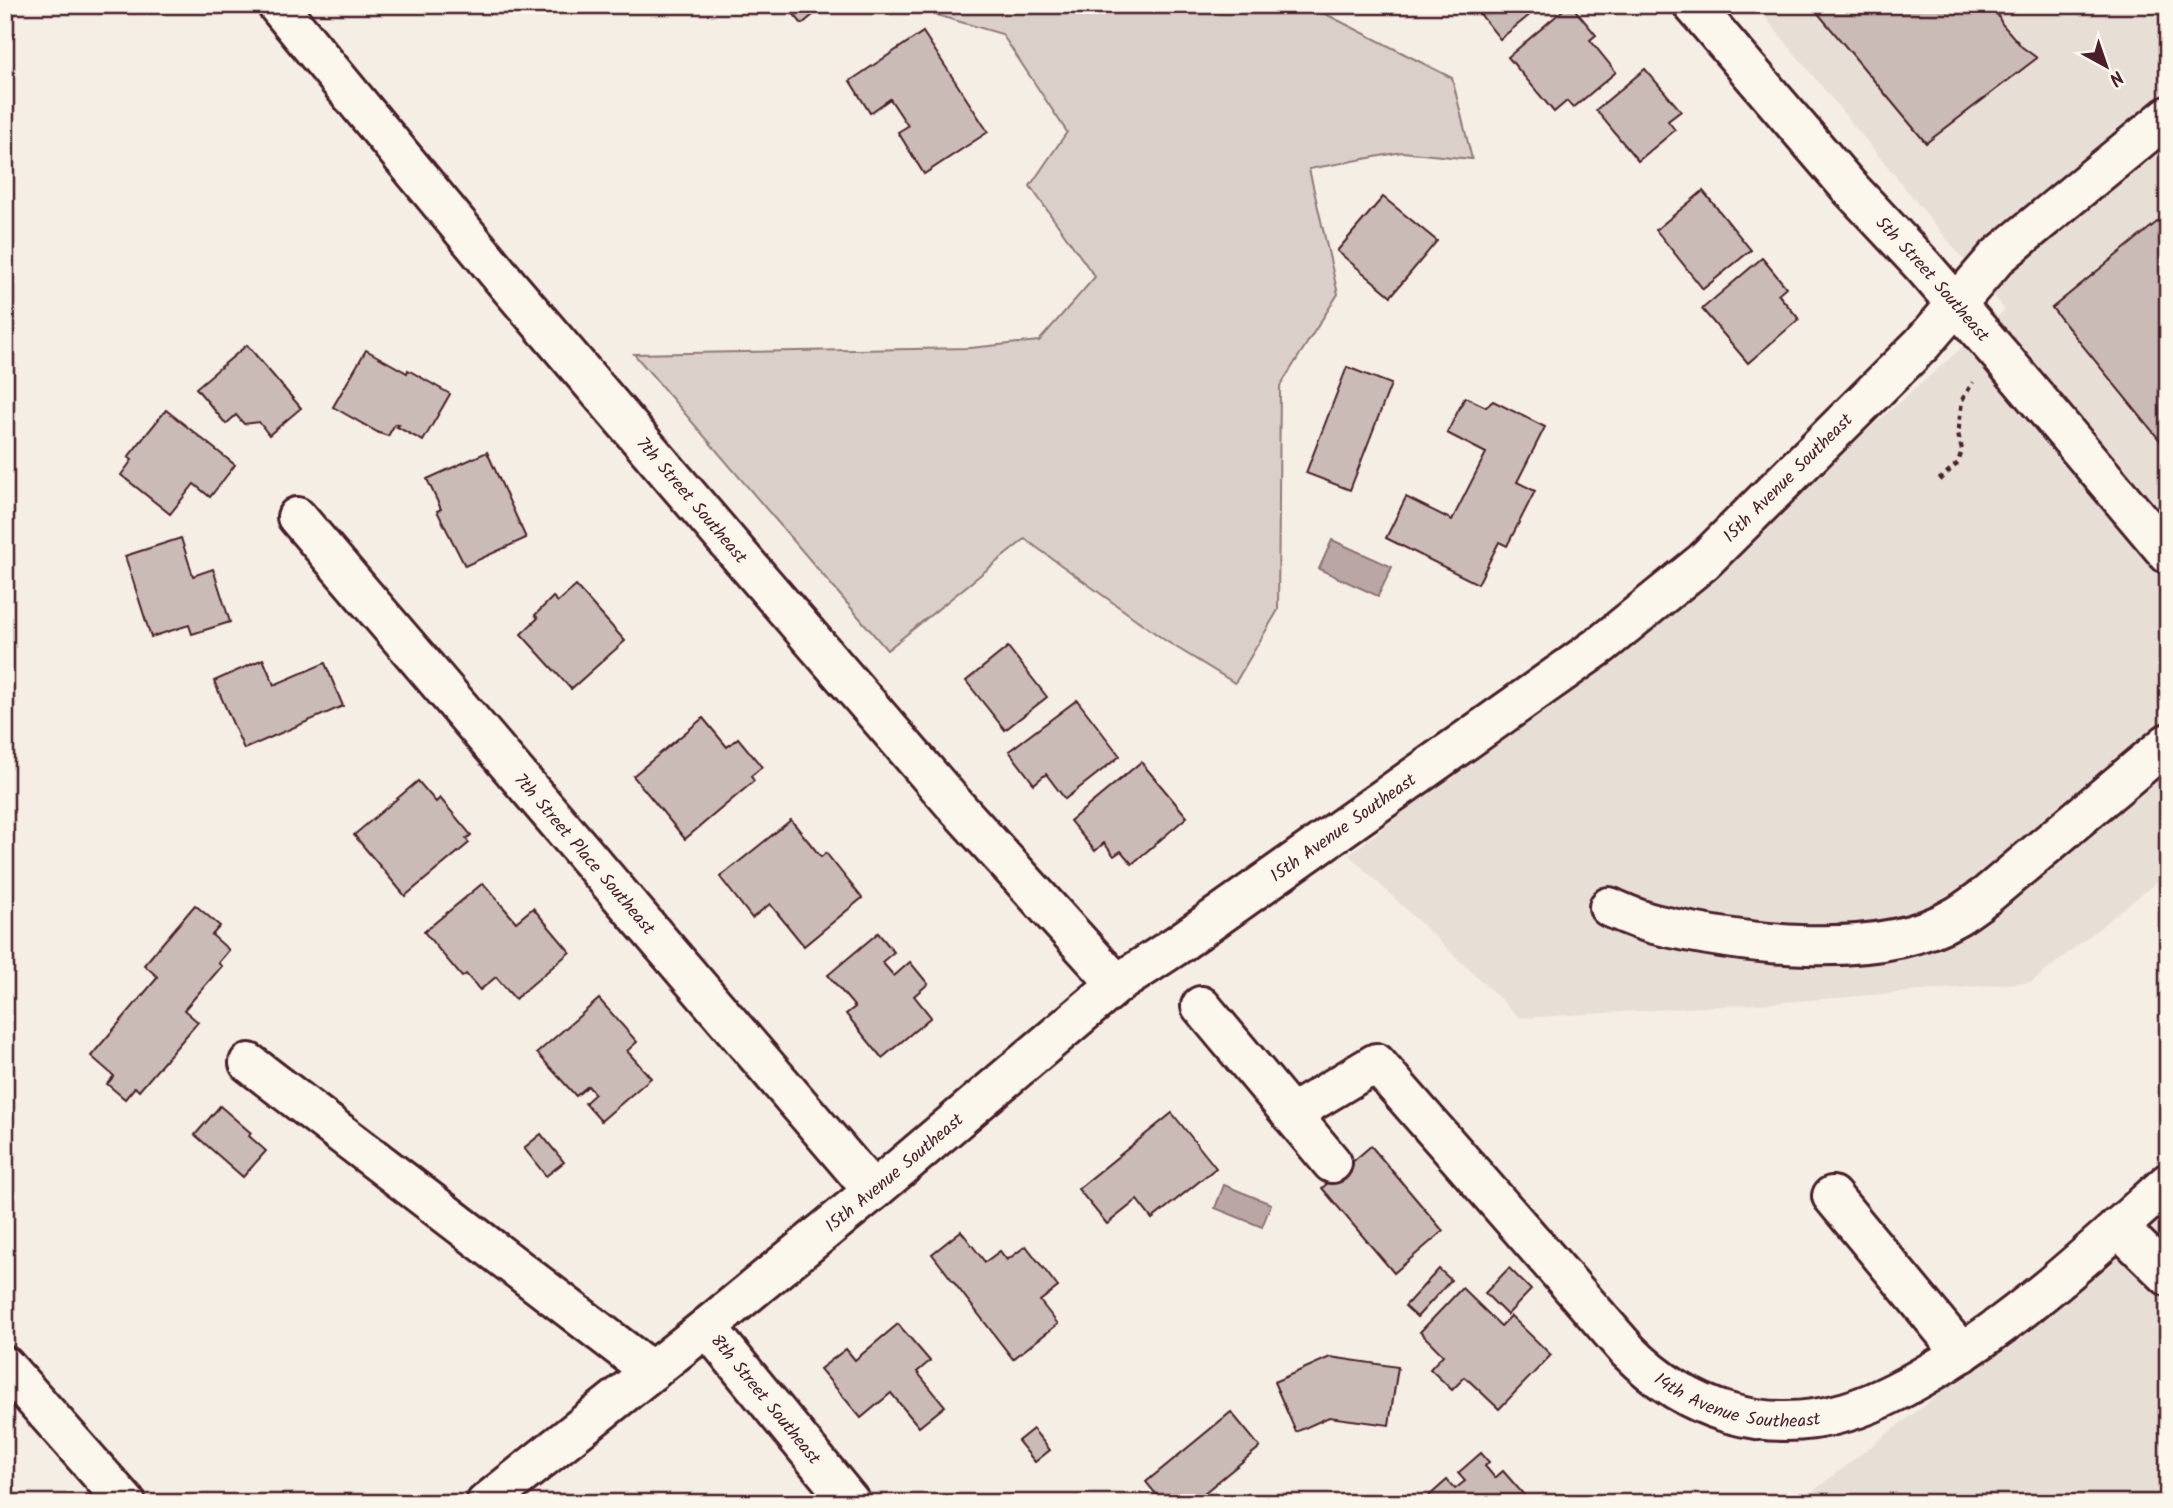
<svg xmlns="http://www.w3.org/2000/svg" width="2173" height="1508" font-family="Kalam,sans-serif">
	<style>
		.built { fill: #e7dfd6 }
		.green { fill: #dbd0c9; stroke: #92787a; stroke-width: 2 }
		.water { fill: #baa7a5; stroke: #8d7174; stroke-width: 2 }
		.building { fill: #cabbb6; stroke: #4a1f2b; stroke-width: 2 }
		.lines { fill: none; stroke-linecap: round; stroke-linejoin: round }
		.minor-casing { stroke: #4a1f2b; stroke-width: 44 }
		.path { stroke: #4a1f2b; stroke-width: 4.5; stroke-dasharray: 5 5; stroke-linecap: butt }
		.minor { stroke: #fbf7ec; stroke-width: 38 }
		.labels { text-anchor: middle; stroke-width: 5; stroke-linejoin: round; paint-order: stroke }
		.street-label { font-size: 18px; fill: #4a1f2b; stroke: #fbf7ec }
	</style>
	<rect width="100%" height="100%" fill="#f4eee4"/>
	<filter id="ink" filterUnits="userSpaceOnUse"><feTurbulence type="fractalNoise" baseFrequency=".0143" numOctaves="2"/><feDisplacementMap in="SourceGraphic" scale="14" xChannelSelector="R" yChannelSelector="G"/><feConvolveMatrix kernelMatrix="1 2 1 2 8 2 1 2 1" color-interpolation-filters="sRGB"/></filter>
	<g filter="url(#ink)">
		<g class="built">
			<path d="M 1755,5 L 2168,5 L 2168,873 L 2032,982 L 1774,1003 L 1520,1018 L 1349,855 L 1703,574 L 2005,310 Z"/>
			<path d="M 2168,1209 L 2168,1503 L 1798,1503 L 2092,1275 Z"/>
		</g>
		<path class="green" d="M 912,5 L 1308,5 L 1452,78 L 1472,159 L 1402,152 L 1309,169 L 1338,294 L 1280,386 L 1278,610 L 1235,683 L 1166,641 L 1025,539 L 887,650 L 634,354 L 970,348 L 1039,341 L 1095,277 L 1030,186 L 1067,132 L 1002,34 L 916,9 Z"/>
		<g class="water">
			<path d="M 1332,540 L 1392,567 L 1378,596 L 1319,569 Z"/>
			<path d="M 1224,1185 L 1271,1204 L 1262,1227 L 1215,1208 Z"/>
		</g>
		<g class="building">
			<path d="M 786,5 L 825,5 L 802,24 Z"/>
			<path d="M 1473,5 L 1542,5 L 1500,39 Z"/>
			<path d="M 1569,5 L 1571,5 L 1596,35 L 1590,40 L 1616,72 L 1573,108 L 1567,101 L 1554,112 L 1508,57 Z"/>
			<path d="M 1811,5 L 1993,5 L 2002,24 L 2022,47 L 2037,58 L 1926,143 Z"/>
			<path d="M 923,32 L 988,132 L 924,174 L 898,132 L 908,126 L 890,99 L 870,113 L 850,81 Z"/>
			<path d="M 1645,69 L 1681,111 L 1668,121 L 1675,130 L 1638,161 L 1596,110 Z"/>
			<path d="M 1703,191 L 1751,250 L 1703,289 L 1656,230 Z"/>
			<path d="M 1383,197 L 1437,241 L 1391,296 L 1337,251 Z"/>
			<path d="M 2168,213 L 2168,439 L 2162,443 L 2052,308 Z"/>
			<path d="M 1762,258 L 1786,287 L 1778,294 L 1799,319 L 1748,363 L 1702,309 Z"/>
			<path d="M 247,345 L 301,408 L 269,435 L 259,422 L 244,424 L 236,415 L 226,424 L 196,388 Z"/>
			<path d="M 366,350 L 407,373 L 408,370 L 450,394 L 423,441 L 397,427 L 399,425 L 395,424 L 388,436 L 379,433 L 333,407 Z"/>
			<path d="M 1347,367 L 1391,384 L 1350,490 L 1306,473 Z"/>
			<path d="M 1465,397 L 1486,407 L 1493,401 L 1545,427 L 1517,482 L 1535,491 L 1507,546 L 1499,542 L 1478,584 L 1386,538 L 1406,497 L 1452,520 L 1486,453 L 1447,433 Z"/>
			<path d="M 166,410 L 235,465 L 210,497 L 194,484 L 170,514 L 121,475 L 132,460 L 128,457 Z"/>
			<path d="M 487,452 L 526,538 L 465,566 L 437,511 L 441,509 L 427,479 Z"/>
			<path d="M 181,538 L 193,576 L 213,569 L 230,622 L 192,634 L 189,625 L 151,637 L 125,556 Z"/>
			<path d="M 576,586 L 625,641 L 571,689 L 521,634 L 538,618 L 535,615 L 553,597 L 558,602 Z"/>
			<path d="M 1008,647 L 1047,697 L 1005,730 L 966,681 Z"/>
			<path d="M 263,659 L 274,685 L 325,663 L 343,706 L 244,749 L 214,681 Z"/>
			<path d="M 1077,700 L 1120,756 L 1065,799 L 1046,774 L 1034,784 L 1009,751 Z"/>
			<path d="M 703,718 L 727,747 L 738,738 L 762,767 L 751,776 L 754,781 L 685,839 L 633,776 Z"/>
			<path d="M 1141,762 L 1187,817 L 1132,864 L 1121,851 L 1114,856 L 1104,843 L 1095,851 L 1070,821 Z"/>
			<path d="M 418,781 L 436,802 L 440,798 L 471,835 L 466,839 L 469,843 L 405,896 L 354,835 Z"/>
			<path d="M 791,820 L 821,857 L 826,853 L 862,898 L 804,946 L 770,904 L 752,918 L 720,877 Z"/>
			<path d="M 483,883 L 516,922 L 533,908 L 570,952 L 515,999 L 496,977 L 480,990 L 466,974 L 462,977 L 424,932 Z"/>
			<path d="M 195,905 L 220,926 L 212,935 L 229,950 L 218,963 L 222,966 L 184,1010 L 198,1022 L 139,1091 L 135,1087 L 125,1099 L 107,1084 L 114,1076 L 91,1056 L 158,977 L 144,965 Z"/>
			<path d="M 878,933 L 894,952 L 882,962 L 894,976 L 910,962 L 928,984 L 914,996 L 931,1017 L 882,1058 L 846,1014 L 855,1007 L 828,975 Z"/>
			<path d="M 599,999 L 637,1042 L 627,1051 L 651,1078 L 601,1121 L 585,1103 L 595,1094 L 588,1086 L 576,1096 L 537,1053 Z"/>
			<path d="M 220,1106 L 251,1133 L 249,1136 L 266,1151 L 243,1177 L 195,1135 Z"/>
			<path d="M 1172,1113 L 1216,1168 L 1152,1219 L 1137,1200 L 1107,1224 L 1078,1189 Z"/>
			<path d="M 541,1134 L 564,1162 L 546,1176 L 524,1148 Z"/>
			<path d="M 1371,1146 L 1443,1231 L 1394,1273 L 1322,1188 Z"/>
			<path d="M 961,1231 L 985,1262 L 1000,1251 L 1007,1260 L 1026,1246 L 1058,1287 L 1040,1301 L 1058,1324 L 1013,1359 L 932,1254 Z"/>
			<path d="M 1509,1268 L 1531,1290 L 1507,1315 L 1485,1293 Z"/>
			<path d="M 1439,1269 L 1451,1280 L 1417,1317 L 1405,1306 Z"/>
			<path d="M 1462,1288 L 1501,1326 L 1511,1316 L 1551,1355 L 1499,1409 L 1465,1377 L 1452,1390 L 1430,1369 L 1443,1355 L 1420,1332 Z"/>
			<path d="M 898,1324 L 930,1361 L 917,1372 L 945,1406 L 919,1427 L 891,1393 L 861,1418 L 820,1369 L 846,1349 L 855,1360 Z"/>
			<path d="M 1330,1357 L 1398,1367 L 1389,1425 L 1329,1417 L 1296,1432 L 1274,1382 Z"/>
			<path d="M 1231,1412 L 1260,1447 L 1192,1503 L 1163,1503 L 1146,1482 Z"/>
			<path d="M 1033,1429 L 1050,1450 L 1035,1462 L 1018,1441 Z"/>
			<path d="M 1481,1453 L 1489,1462 L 1485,1466 L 1495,1478 L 1503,1471 L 1531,1503 L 1421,1503 L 1447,1480 L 1455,1489 L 1465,1481 L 1458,1473 Z"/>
		</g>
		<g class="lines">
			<g class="minor-casing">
				<g id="minor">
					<path id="s1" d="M 277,5 L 508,285 L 745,562 L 953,803 L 1117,984"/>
					<path id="s2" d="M 1693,5 L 1849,187 L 1923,266 L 2001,356 L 2168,554"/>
					<path id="s3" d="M 297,517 L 873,1191"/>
					<path d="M 1609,907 C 1623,913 1638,920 1654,924 C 1739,944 1878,963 1957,916 C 1967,910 1977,902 1987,895 L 2168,743"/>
					<path d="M 1201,1006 L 1332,1163"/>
					<path d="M 249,1063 L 638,1361 L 653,1370"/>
					<path id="s4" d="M 1291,1114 L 1376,1063 L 1628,1351 C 1687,1411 1764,1436 1846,1412 C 1880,1402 1911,1384 1941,1366 C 2024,1315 2095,1248 2168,1183"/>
					<path d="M 1832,1196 L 1962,1353"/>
					<path d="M 2118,1227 L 2168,1276"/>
					<path id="s5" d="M 707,1327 L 851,1503"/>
					<path d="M 5,1366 L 126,1503"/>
					<path id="s6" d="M 486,1503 L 707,1327 L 873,1191 L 1117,984 L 1177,945 L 1602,644 L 1703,562 L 1922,344 L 1997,257 L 2168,116"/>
				</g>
			</g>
			<path class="path" d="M 1939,480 L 1958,463 L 1962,450 L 1958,434 L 1962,400 L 1973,382"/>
			<use href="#minor" class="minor"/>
		</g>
	</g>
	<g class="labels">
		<g class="street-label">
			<text dy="6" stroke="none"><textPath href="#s2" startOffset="364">5th Street Southeast</textPath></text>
			<text dy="6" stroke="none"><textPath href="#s6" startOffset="1659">15th Avenue Southeast</textPath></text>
			<text dy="6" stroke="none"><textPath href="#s1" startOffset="646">7th Street Southeast</textPath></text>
			<text dy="6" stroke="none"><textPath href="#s6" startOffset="1092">15th Avenue Southeast</textPath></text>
			<text dy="6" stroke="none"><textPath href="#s3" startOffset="443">7th Street Place Southeast</textPath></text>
			<text dy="6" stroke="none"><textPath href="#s6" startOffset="525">15th Avenue Southeast</textPath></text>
			<text dy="6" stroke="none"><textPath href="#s4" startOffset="607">14th Avenue Southeast</textPath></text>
			<text dy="6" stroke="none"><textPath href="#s5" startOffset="93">8th Street Southeast</textPath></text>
		</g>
	</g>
	<rect width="2173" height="1508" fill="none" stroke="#fbf7ec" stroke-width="28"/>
	<rect x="14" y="14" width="2145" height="1480" fill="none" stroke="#4a1f2b" stroke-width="2.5" filter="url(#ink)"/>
	<g transform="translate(2106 66) rotate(140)" stroke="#fbf7ec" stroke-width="5" paint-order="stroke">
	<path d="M0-5L12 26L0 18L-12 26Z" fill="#4a1f2b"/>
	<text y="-10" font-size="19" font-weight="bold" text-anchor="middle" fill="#4a1f2b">N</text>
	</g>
</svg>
